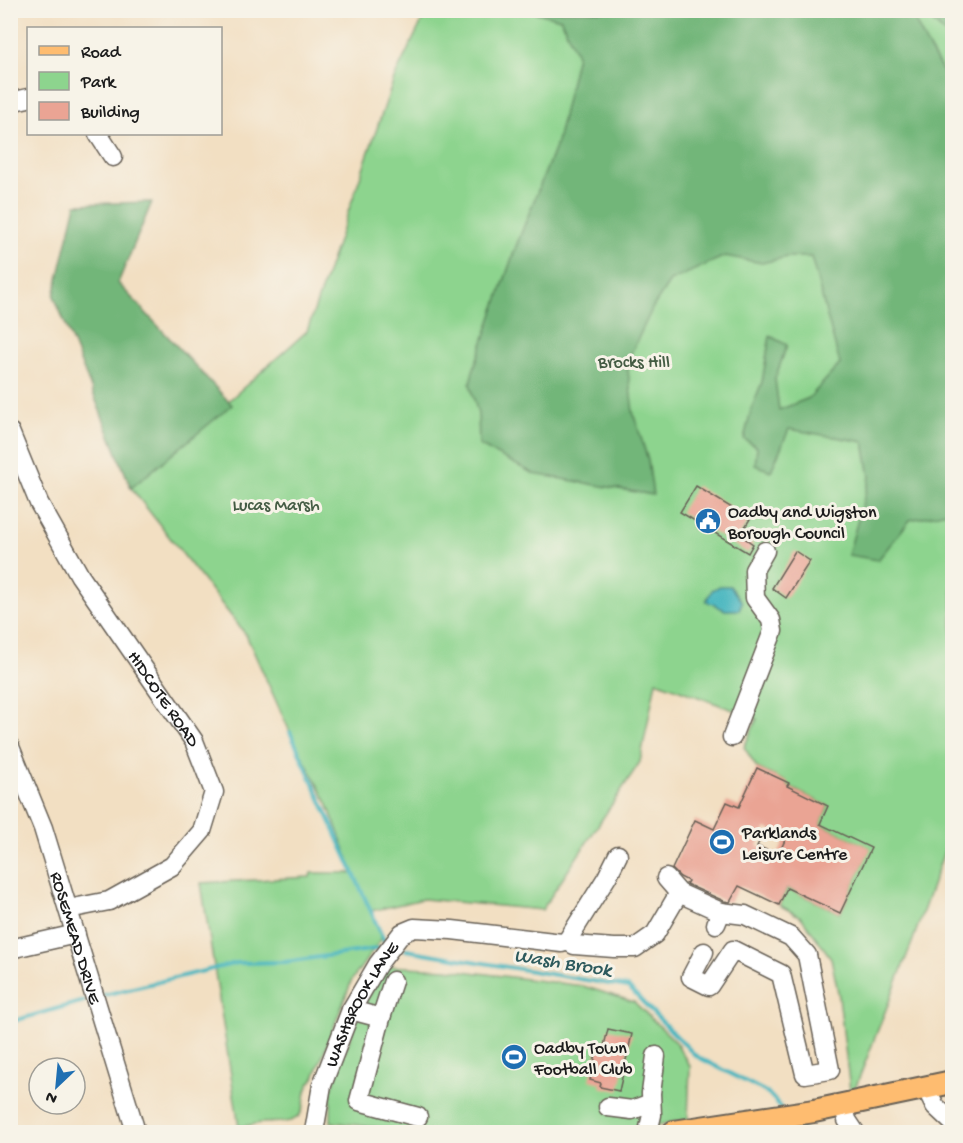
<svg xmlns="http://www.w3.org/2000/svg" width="963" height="1143" font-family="'Gochi Hand',sans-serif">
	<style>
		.green { fill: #8dd48e; stroke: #547855; stroke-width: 1.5 }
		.forest { fill: #72b679; stroke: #47694a; stroke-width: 1.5 }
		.water { fill: #47b6bf; stroke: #32696e; stroke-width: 1.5 }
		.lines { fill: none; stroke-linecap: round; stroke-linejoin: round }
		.stream { stroke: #47b6bf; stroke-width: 4 }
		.building { fill: #eaa494; fill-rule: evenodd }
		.minor-casing { stroke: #676056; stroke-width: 21 }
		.major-casing { stroke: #676056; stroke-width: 26 }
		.minor { stroke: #fff; stroke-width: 18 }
		.major { stroke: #febc70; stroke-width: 22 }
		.labels { text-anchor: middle; stroke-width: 6; stroke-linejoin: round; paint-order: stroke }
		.park-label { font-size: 18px; fill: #445c44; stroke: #f7f3e8 }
		.poi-label { font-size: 18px; fill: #1c1c1c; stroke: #f7f3e8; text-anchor: start }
		.street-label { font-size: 18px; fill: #1c1c1c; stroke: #f7f3e8 }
		.water-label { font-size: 20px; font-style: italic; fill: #2d5a5d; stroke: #f7f3e8 }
	</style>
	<rect width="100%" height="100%" fill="#f7f3e8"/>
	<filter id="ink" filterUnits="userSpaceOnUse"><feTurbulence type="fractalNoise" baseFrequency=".0167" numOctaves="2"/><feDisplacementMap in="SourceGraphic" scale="12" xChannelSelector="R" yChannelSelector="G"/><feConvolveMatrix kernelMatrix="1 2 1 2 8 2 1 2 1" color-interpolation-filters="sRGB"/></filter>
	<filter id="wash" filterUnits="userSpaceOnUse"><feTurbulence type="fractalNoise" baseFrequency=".008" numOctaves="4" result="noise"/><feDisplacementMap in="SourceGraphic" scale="24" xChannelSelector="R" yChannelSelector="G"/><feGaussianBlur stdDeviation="1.35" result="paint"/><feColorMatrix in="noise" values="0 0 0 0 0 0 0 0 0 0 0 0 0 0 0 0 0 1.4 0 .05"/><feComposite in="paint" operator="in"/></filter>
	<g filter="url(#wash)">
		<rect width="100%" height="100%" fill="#f2dfc2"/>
		<g class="green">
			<path d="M 427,11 L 952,11 L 952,829 L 913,940 L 851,1099 L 839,997 L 831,958 L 801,917 L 779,905 L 787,888 L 840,913 L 870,848 L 820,824 L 828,806 L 787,786 L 788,783 L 757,768 L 744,747 L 757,719 L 656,681 L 640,762 L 542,910 L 423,899 L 371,911 L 382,938 L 352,980 L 314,1078 C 303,1090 307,1094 303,1108 C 298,1127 277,1121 262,1123 C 254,1124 247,1126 239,1127 L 201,883 L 310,877 L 311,873 L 354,873 L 327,803 L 290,732 L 246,635 L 131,488 L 307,331 L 395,76 Z"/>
			<path d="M 387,966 L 446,969 L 583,986 L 634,1002 L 674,1040 L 690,1066 L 688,1119 L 649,1127 L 592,1132 L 415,1132 L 331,1122 L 331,1091 L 346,1049 L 362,1007 Z"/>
		</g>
		<g class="forest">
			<path d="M 907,11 L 912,15 L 926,43 L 952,87 L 952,511 L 910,520 L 878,560 L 848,555 L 870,477 L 864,442 L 789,429 L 771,471 L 755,465 L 757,447 L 744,439 L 751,410 L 762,382 L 770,336 L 787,345 L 775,379 L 779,410 L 809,398 L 840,364 L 811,257 L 787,257 L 762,263 L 725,256 L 670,281 L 653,307 L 627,362 L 633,412 L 648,460 L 653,495 L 534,474 L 479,445 L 478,414 L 470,384 L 473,371 L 515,249 L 557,142 L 577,55 L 561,19 L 530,11 Z"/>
			<path d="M 925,11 L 952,11 L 952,41 L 931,20 Z"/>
			<path d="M 152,202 L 118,283 L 232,405 L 131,488 L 54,296 L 76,204 Z"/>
		</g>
		<path class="water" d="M 720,586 L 730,586 L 742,602 L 739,610 L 725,610 L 706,601 L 712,590 Z"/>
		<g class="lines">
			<g class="stream">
				<path d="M 290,732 L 386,945"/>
				<path d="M 406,950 L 628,987 L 696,1056 L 768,1093 L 781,1107"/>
				<path d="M 104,995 L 237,963 L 285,962 L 383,948"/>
				<path d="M 10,1022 L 84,1001"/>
				<path d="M 800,1128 L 804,1132"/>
			</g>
		</g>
		<g id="blocks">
			<g class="building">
				<path d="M 696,486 L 750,519 L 740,535 L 753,544 L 748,553 L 680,512 Z"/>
				<path d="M 795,551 L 810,561 L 786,598 L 772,588 Z"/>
				<path d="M 757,768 L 789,783 L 787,786 L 828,806 L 820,824 L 871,848 L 840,913 L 787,888 L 779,905 L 739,886 L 730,902 L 724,901 L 686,884 L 688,881 L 680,877 L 672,869 L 695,820 L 714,829 L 727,802 L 739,807 ZM 766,828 L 786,838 L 778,855 L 757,846 Z"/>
				<path d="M 608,1029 L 632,1034 L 619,1091 L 600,1087 L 601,1083 L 590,1080 L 598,1045 L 604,1046 Z"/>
			</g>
		</g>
	</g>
	<g filter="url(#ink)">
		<use href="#blocks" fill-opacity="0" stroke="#676056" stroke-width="1.5"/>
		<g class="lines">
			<g class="minor-casing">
				<g id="minor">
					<path d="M 10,102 L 28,98"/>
					<path d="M 98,134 L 113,157"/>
					<path id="s1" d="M 10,432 L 39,503 L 80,576 L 194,741 L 214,792 L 202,831 L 172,866 L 109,901 L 68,909"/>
					<path d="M 732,737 L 773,631 L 771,620 L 755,598 L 754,570 L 765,551"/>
					<path id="s2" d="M 10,747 L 43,828 L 136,1132"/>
					<path d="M 666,878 L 679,893 L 721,912 L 716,924"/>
					<path d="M 567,941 L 607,877 L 618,855"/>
					<path d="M 10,949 L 76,934"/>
					<path d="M 704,952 L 691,977 L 709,986 L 733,950 L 781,974 L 805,1074 L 830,1070 L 807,955 L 791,937 L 745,915 L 721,912"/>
					<path d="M 351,1010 L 381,1018 L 359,1101 L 418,1117"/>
					<path d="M 381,1018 L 393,981"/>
					<path d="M 926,1088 L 935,1106 L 952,1122"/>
					<path d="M 844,1105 L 847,1120 L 855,1132"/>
					<path d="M 608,1107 L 632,1110 L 651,1103"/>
					<path id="s3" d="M 314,1132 L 322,1085 L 351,1010 L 378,964 L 402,933 L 414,928 L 452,930 L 562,943 L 567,941 L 574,945 L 614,948 L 635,948 L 655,934 L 679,893"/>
					<path d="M 648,1132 L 652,1115 L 651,1093 L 656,1056"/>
				</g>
			</g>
			<g class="major-casing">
				<path id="major" d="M 674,1132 L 814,1111 L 952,1082"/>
			</g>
			<use href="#minor" class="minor"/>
			<use href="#major" class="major"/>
		</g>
	</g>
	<defs>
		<g id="civic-disc" transform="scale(1.35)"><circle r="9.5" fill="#1f6fb2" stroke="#f7f3e8"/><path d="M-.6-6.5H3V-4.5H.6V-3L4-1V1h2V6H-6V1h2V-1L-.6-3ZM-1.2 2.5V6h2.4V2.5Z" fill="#fff"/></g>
		<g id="stadium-disc" transform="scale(1.35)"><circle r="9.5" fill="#1f6fb2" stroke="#f7f3e8"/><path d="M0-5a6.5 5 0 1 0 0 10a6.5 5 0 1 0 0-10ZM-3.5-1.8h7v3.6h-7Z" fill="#fff"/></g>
	</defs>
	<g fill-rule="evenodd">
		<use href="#civic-disc" x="708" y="521"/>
		<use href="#stadium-disc" x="722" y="842"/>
		<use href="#stadium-disc" x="514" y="1057"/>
	</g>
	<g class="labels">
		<g class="park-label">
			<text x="634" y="367">Brocks Hill</text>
			<text x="276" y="510">Lucas Marsh</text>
		</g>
		<g class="poi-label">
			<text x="728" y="517">Oadby and Wigston<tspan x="728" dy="21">Borough Council</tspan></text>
			<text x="742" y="838">Parklands<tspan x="742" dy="21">Leisure Centre</tspan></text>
			<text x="534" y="1053">Oadby Town<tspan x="534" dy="21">Football Club</tspan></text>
		</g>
		<g class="street-label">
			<text dy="6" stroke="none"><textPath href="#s1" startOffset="309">HIDCOTE ROAD</textPath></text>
			<text dy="6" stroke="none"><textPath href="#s2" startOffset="202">ROSEMEAD DRIVE</textPath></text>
			<text dy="6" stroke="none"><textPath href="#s3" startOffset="138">WASHBROOK LANE</textPath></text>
		</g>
		<g class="water-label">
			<text transform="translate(563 961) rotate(9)" y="7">Wash Brook</text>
		</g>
	</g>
	<rect width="963" height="1143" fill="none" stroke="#f7f3e8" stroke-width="36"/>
	<rect x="27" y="27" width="195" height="108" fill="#f7f3e8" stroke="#9f9d96" stroke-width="1.5"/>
	<rect x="39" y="46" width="30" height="9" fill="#febc70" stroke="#9f9d96" stroke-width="1.5"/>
	<text x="81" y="57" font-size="18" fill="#1c1c1c">Road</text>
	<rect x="39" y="72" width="30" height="18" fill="#8dd48e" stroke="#9f9d96" stroke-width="1.5"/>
	<text x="81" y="87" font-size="18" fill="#1c1c1c">Park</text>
	<rect x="39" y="102" width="30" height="18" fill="#eaa494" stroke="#9f9d96" stroke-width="1.5"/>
	<text x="81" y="117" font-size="18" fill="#1c1c1c">Building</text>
	<g transform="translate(57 1086) rotate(206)"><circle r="28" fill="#f7f3e8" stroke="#9f9d96" stroke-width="1.5"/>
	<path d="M0-4.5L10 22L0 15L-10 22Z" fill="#1f6fb2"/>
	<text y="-9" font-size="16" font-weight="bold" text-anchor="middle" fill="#1c1c1c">N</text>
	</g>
</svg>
